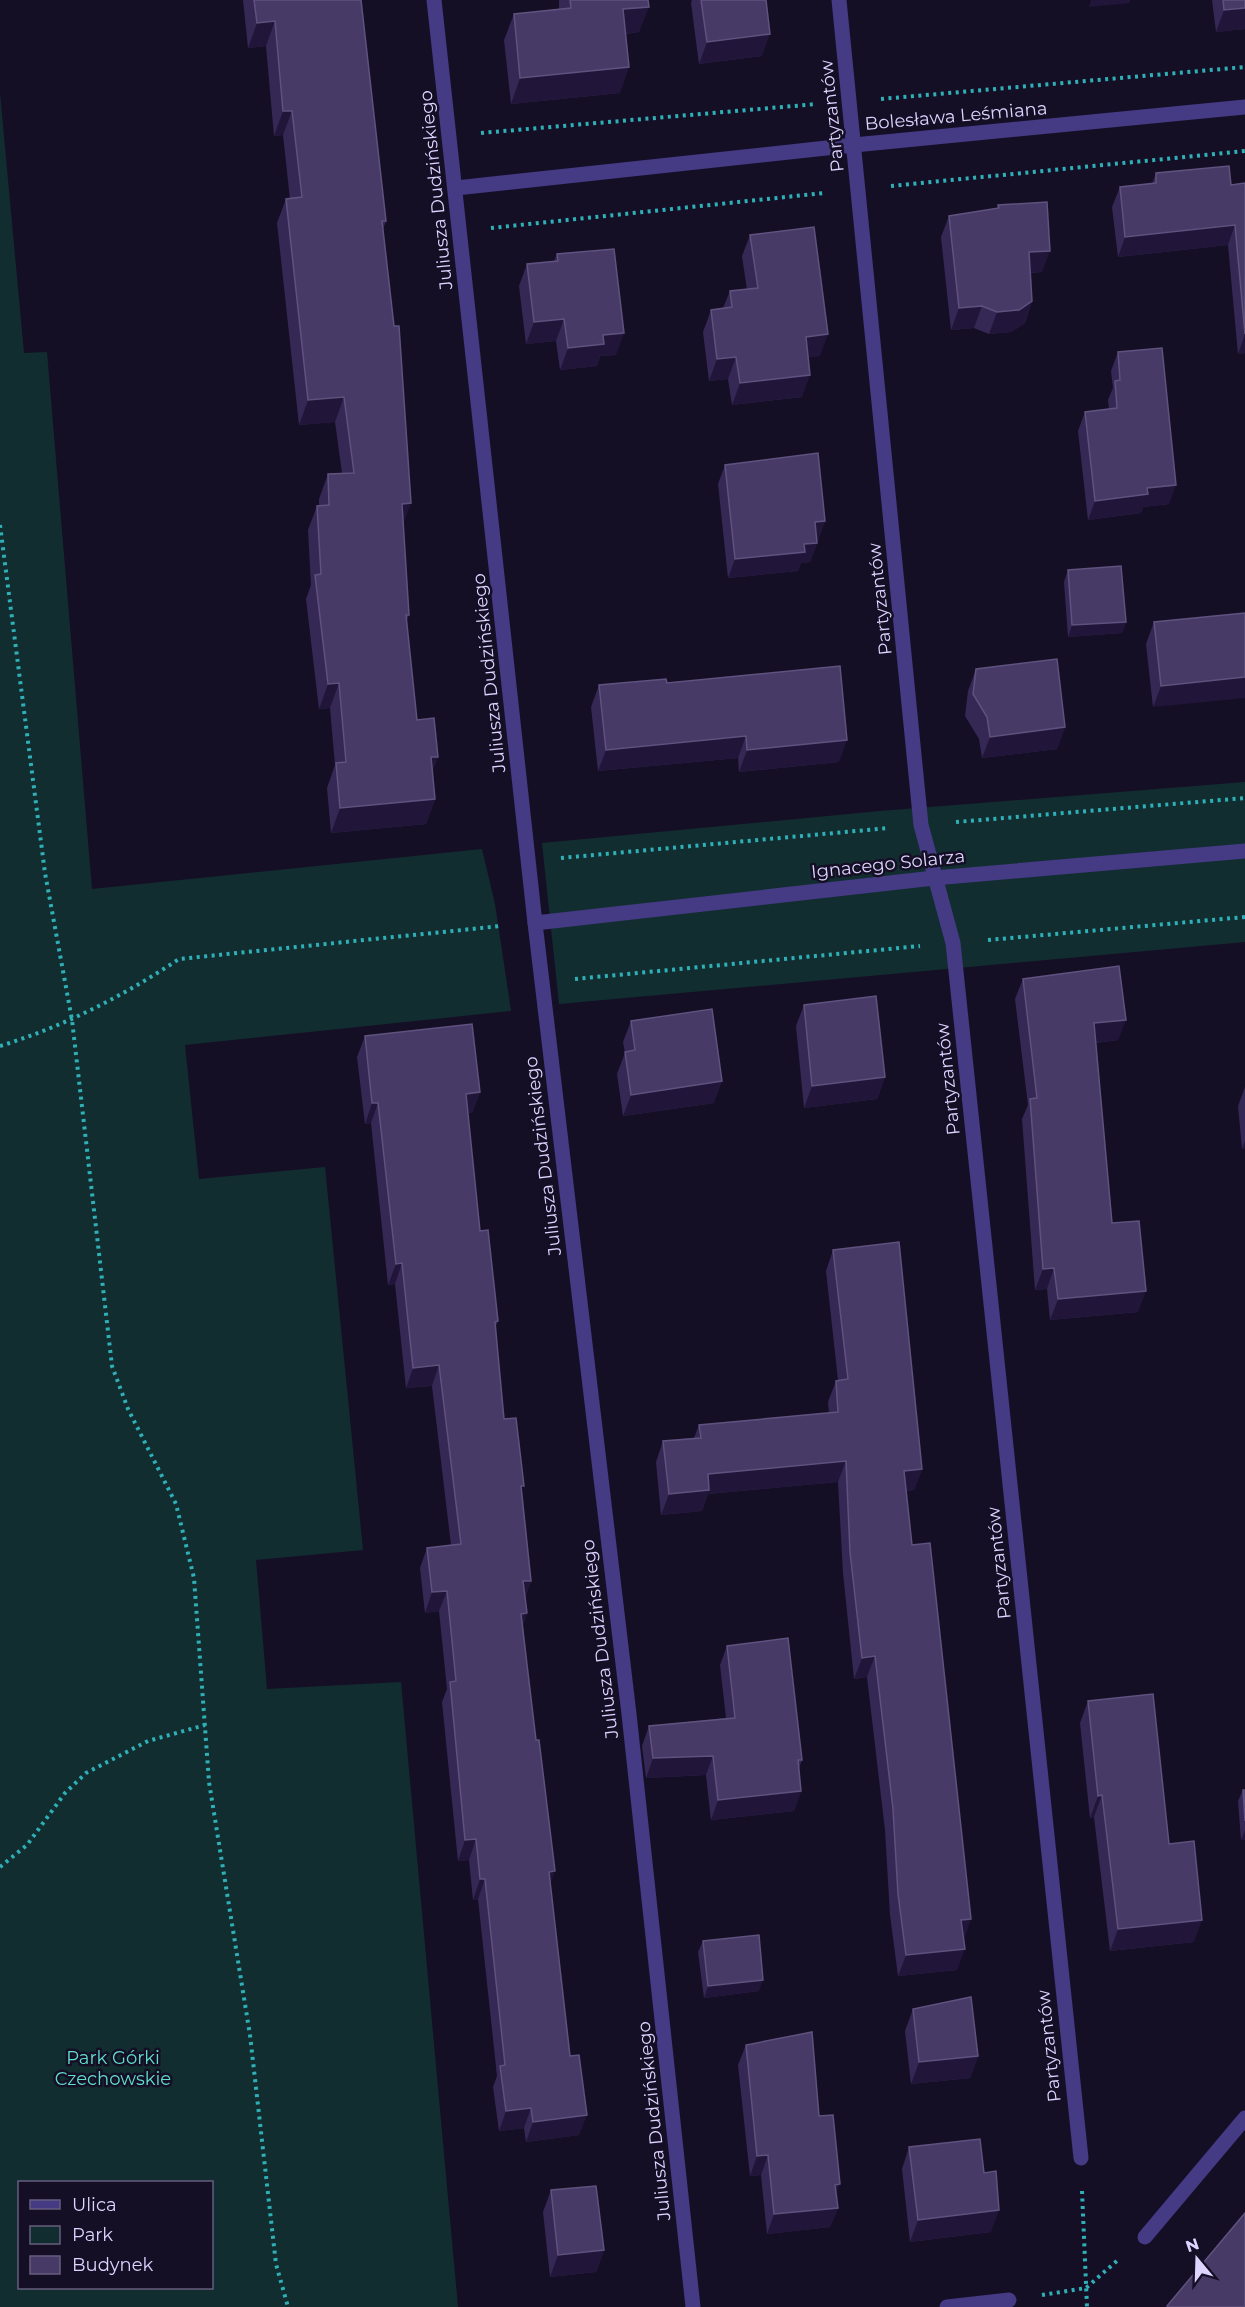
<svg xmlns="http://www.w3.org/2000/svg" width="1245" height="2307" font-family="Montserrat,sans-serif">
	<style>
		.green { fill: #122d30; fill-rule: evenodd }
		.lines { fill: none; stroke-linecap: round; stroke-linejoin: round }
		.path { stroke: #2fb0b7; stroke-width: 4; stroke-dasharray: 3 4.5; stroke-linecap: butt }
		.minor { stroke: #453a84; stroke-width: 15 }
		.wall { fill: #362854 }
		.shaded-wall { fill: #21163a }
		.building { fill: #483a66; stroke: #5f527e; stroke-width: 1.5 }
		.labels { text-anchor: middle; stroke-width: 5; stroke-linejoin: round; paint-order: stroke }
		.street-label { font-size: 18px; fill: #ddd4ff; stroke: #150f26 }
		.park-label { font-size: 18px; fill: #5fdfce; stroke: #150f26 }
	</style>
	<rect width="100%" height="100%" fill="#150f26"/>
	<g class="green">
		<path d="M 0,93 L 24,353 L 47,352 L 92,889 L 482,849 L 495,904 L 511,1011 L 185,1045 L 199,1179 L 325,1167 L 363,1550 L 256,1560 L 267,1689 L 401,1682 L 458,2307 L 0,2307 ZM 20,2182 L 212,2182 L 212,2288 L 20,2288 Z"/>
		<path d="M 1245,782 L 1245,942 L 559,1004 L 542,843 L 880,811 Z"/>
	</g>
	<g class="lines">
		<g class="path">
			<path d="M 881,99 L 1245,67"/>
			<path d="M 481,133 L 817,104"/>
			<path d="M 891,186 L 1245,151"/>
			<path d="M 491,228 L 824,193"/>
			<path d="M 0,525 L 45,873 L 72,1020 L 112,1366 L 128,1409 L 176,1504 L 194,1578 L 209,1782 L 250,2035 L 276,2264 L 288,2307"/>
			<path d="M 956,822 L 1245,798"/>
			<path d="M 561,858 L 889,828"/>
			<path d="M 988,940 L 1245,917"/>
			<path d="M 575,979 L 920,946"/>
			<path d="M 0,1046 C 65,1026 123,996 179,959 L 501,926"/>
			<path d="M 0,1867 L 27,1845 L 65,1793 L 86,1773 L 148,1741 L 205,1725"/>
			<path d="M 1082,2191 L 1087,2307"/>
			<path d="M 1042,2295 L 1086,2288 L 1119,2259"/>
		</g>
		<g class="minor">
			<path d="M 434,0 L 535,923 L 629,1714 L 693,2307"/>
			<path d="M 839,0 L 921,825 L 953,943 L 1081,2158"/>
			<path d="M 456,188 L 854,145 L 1245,107"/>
			<path d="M 535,923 L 934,878 L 1245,851"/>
			<path d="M 1145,2237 L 1245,2118"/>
			<path d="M 947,2307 L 1009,2300"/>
		</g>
	</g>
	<g class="wall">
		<path d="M 243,0 L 361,0 L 386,221 L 383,229 L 409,615 L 406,622 L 417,720 L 438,757 L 432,771 L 435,799 L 426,824 L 331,833 L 327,788 L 335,765 L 330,708 L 319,709 L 306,599 L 311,585 L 308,530 L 317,506 L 319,506 L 319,499 L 328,474 L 342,473 L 335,422 L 299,425 L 277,223 L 286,199 L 290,199 L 283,135 L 274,136 L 266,46 L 248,48 Z"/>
		<path d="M 559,0 L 648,0 L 639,32 L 626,34 L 620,93 L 511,104 L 504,40 L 514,14 L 559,9 Z"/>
		<path d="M 692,0 L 766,0 L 762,56 L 699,64 L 691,3 Z"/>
		<path d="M 1212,0 L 1245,0 L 1245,29 L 1216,32 Z"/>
		<path d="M 1156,173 L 1231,185 L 1245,183 L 1245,353 L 1238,354 L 1228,245 L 1118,257 L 1112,207 L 1120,187 L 1152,184 Z"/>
		<path d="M 998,205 L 1042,272 L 1031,273 L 1032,301 L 1025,323 L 1011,332 L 989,334 L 974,328 L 951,330 L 941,237 L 949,216 L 997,208 Z"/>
		<path d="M 750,235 L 820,356 L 808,357 L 802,397 L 732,405 L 728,379 L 709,381 L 703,332 L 711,310 L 723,308 L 730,291 L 747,290 L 742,256 Z"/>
		<path d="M 557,254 L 616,355 L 600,356 L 597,366 L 560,370 L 556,341 L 526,344 L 519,286 L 527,264 L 554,261 Z"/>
		<path d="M 1118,352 L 1169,504 L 1143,507 L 1141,513 L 1088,520 L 1078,431 L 1085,412 L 1109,409 L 1108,400 L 1113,388 L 1111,371 Z"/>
		<path d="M 725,465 L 825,521 L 818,540 L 817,541 L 817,543 L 810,562 L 801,563 L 798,571 L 728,578 L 718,484 Z"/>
		<path d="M 1068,570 L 1126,622 L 1122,633 L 1068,637 L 1064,582 Z"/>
		<path d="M 1245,613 L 1153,707 L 1146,644 L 1154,622 Z"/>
		<path d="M 976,669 L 1065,727 L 1057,749 L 982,758 L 979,739 L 965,716 L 968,691 Z"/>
		<path d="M 667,683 L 839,762 L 739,772 L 738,758 L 598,771 L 591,707 L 599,685 Z"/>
		<path d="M 1023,979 L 1118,1040 L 1096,1043 L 1112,1223 L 1138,1312 L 1050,1320 L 1047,1289 L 1035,1290 L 1022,1119 L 1028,1105 L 1015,999 Z"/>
		<path d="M 804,1005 L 885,1077 L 877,1099 L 804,1108 L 796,1026 Z"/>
		<path d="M 631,1021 L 714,1103 L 623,1116 L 617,1074 L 625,1053 L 623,1042 Z"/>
		<path d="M 365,1036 L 480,1092 L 472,1113 L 468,1113 L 480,1231 L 498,1321 L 495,1328 L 504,1419 L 522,1491 L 531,1581 L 525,1598 L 527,1613 L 523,1625 L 550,1884 L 579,2135 L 526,2142 L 524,2128 L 499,2131 L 493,2087 L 497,2076 L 478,1899 L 473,1900 L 469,1860 L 458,1861 L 442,1702 L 447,1689 L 439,1611 L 425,1613 L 420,1568 L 427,1548 L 451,1545 L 432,1386 L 406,1388 L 395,1284 L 388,1285 L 371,1123 L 365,1124 L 357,1057 Z"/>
		<path d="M 1245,1087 L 1245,1149 L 1242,1149 L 1238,1106 Z"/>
		<path d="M 833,1250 L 922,1469 L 914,1490 L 906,1491 L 912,1545 L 964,1940 L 957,1970 L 898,1976 L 890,1915 L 885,1830 L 867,1677 L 854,1679 L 843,1573 L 838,1482 L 708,1494 L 702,1511 L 661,1515 L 656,1462 L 663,1441 L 694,1438 L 699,1425 L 829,1413 L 828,1402 L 836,1381 L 838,1380 L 826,1271 Z"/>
		<path d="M 727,1646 L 802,1760 L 799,1768 L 801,1791 L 794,1811 L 711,1820 L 706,1775 L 646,1778 L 642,1746 L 649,1726 L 726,1718 L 720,1665 Z"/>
		<path d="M 1088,1701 L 1169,1844 L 1194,1942 L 1110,1951 L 1094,1817 L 1090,1818 L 1080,1723 Z"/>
		<path d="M 1243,1790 L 1245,1790 L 1245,1840 L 1241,1840 L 1238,1801 Z"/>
		<path d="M 703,1941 L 759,1991 L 704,1998 L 698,1952 Z"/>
		<path d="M 913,2009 L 978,2056 L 970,2078 L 911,2084 L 905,2031 Z"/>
		<path d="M 746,2045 L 819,2116 L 838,2208 L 830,2227 L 767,2234 L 761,2175 L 750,2176 L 738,2065 Z"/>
		<path d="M 909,2147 L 991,2232 L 910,2242 L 902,2169 Z"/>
		<path d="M 551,2190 L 604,2250 L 596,2272 L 550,2277 L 543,2212 Z"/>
	</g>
	<g class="shaded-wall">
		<path d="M 1091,0 L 1130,0 L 1130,3 L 1089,7 Z"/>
		<path d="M 649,7 L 639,32 L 614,35 L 623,9 Z"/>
		<path d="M 1245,8 L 1245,29 L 1216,32 L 1224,10 Z"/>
		<path d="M 275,21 L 266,46 L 248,48 L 257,23 Z"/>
		<path d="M 770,34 L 762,56 L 699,64 L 707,42 Z"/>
		<path d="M 629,67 L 620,93 L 511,104 L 520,78 Z"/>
		<path d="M 283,111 L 292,111 L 283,135 L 274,136 Z"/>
		<path d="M 1235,225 L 1228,245 L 1118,257 L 1125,237 Z"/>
		<path d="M 1050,251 L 1042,272 L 1021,273 L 1029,252 Z"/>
		<path d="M 1032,301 L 1025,323 L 1011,332 L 989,334 L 997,312 Z"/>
		<path d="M 982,306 L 974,328 L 951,330 L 959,308 Z"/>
		<path d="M 564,319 L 556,341 L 526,344 L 534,322 Z"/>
		<path d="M 624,333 L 616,355 L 600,356 L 597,366 L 560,370 L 568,348 L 603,335 Z"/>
		<path d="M 828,334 L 820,356 L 798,359 L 806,337 Z"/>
		<path d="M 1245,334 L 1245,353 L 1238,354 Z"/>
		<path d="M 736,357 L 728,379 L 709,381 L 717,359 Z"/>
		<path d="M 810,375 L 802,397 L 732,405 L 740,383 Z"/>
		<path d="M 344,397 L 335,422 L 299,425 L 308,400 Z"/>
		<path d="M 1176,485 L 1169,504 L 1143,507 L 1141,513 L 1088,520 L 1095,501 L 1147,488 Z"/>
		<path d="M 411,503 L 402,527 L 402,504 Z"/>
		<path d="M 825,521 L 818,540 L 808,541 L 815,522 Z"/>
		<path d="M 817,543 L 810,562 L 801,563 L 798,571 L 728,578 L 735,559 L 804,544 Z"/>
		<path d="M 1126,622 L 1122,633 L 1068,637 L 1072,625 Z"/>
		<path d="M 1245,677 L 1245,698 L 1153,707 L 1161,686 Z"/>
		<path d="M 339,683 L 330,708 L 319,709 L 328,684 Z"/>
		<path d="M 1065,727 L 1057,749 L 982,758 L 990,737 Z"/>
		<path d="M 746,736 L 738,758 L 598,771 L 606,750 Z"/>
		<path d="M 847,740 L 839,762 L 739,772 L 747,750 Z"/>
		<path d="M 431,757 L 438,757 L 429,781 Z"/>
		<path d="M 435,799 L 426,824 L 331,833 L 340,808 Z"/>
		<path d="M 1126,1020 L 1118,1040 L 1086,1044 L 1094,1023 Z"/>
		<path d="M 885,1077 L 877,1099 L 804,1108 L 812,1086 Z"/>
		<path d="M 722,1081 L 714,1103 L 623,1116 L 631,1095 Z"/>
		<path d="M 480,1092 L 472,1113 L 458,1114 L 466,1094 Z"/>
		<path d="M 372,1103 L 378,1103 L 371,1123 L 365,1124 Z"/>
		<path d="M 1245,1141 L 1245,1149 L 1242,1149 Z"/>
		<path d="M 402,1263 L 395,1284 L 388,1285 L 396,1264 Z"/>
		<path d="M 1054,1268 L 1047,1289 L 1035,1290 L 1043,1269 Z"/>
		<path d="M 1146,1291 L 1138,1312 L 1050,1320 L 1058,1299 Z"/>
		<path d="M 439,1365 L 432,1386 L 406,1388 L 413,1368 Z"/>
		<path d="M 846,1461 L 838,1482 L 708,1494 L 702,1511 L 661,1515 L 669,1494 L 708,1474 Z"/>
		<path d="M 922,1469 L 914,1490 L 897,1492 L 904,1471 Z"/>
		<path d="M 523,1581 L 531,1581 L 524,1601 Z"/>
		<path d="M 447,1591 L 439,1611 L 425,1613 L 432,1592 Z"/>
		<path d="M 527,1613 L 520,1634 L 521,1614 Z"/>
		<path d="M 875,1656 L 867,1677 L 854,1679 L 862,1658 Z"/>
		<path d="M 713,1756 L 706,1775 L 646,1778 L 653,1758 Z"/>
		<path d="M 801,1791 L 794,1811 L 711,1820 L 718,1800 Z"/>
		<path d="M 1102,1795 L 1094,1817 L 1090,1818 L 1098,1796 Z"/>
		<path d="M 1245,1830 L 1245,1840 L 1241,1840 Z"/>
		<path d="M 476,1839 L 469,1860 L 458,1861 L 465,1840 Z"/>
		<path d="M 555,1871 L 548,1891 L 549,1872 Z"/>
		<path d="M 480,1879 L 485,1879 L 478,1899 L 473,1900 Z"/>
		<path d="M 971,1919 L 964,1940 L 961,1920 Z"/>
		<path d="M 1202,1920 L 1194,1942 L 1110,1951 L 1118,1929 Z"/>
		<path d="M 965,1949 L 957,1970 L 898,1976 L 906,1955 Z"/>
		<path d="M 763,1980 L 759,1991 L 704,1998 L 708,1986 Z"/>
		<path d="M 978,2056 L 970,2078 L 911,2084 L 919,2062 Z"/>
		<path d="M 531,2108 L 524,2128 L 499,2131 L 506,2111 Z"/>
		<path d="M 587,2115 L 579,2135 L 526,2142 L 533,2122 Z"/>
		<path d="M 768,2155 L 761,2175 L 750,2176 L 757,2156 Z"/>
		<path d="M 840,2184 L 832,2204 L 835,2185 Z"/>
		<path d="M 838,2208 L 830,2227 L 767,2234 L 774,2214 Z"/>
		<path d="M 999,2210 L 991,2232 L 910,2242 L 918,2220 Z"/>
		<path d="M 604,2250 L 596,2272 L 550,2277 L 558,2255 Z"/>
	</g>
	<g class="building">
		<path d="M 254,0 L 361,0 L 386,221 L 382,221 L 394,326 L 399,326 L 411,503 L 402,504 L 409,615 L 406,615 L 417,720 L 434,718 L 438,757 L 431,757 L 435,799 L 340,808 L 336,763 L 346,762 L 339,683 L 328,684 L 315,575 L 321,574 L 317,506 L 329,505 L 328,474 L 354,473 L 344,397 L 308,400 L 286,199 L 302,197 L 292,111 L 283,111 L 275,21 L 257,23 Z"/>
		<path d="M 570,0 L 648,0 L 649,7 L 623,9 L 629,67 L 520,78 L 514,14 L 571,8 Z"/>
		<path d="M 701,0 L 766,0 L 770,34 L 707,42 Z"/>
		<path d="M 1223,0 L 1245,0 L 1245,8 L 1224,10 Z"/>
		<path d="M 1229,166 L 1231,185 L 1245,183 L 1245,334 L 1235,225 L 1125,237 L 1120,187 L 1156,183 L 1156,173 Z"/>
		<path d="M 1047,202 L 1050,251 L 1029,252 L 1032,301 L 1019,310 L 997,312 L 982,306 L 959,308 L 949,216 L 999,208 L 998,205 Z"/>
		<path d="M 814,227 L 828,334 L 806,337 L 810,375 L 740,383 L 736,357 L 717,359 L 711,310 L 732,307 L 730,291 L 758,288 L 750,235 Z"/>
		<path d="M 614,249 L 624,333 L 603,335 L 604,344 L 568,348 L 564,319 L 534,322 L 527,264 L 558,261 L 557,254 Z"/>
		<path d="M 1162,348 L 1176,485 L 1147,488 L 1148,494 L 1095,501 L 1085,412 L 1117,408 L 1115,381 L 1120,380 L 1118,352 Z"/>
		<path d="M 818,453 L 825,521 L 815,522 L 817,543 L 804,544 L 805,552 L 735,559 L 725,465 Z"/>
		<path d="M 1121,566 L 1126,622 L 1072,625 L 1068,570 Z"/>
		<path d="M 1245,613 L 1245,677 L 1161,686 L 1154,622 Z"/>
		<path d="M 1057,659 L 1065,727 L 990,737 L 987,717 L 973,694 L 976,669 Z"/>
		<path d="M 840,666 L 847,740 L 747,750 L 746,736 L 606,750 L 599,685 L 666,679 L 667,683 Z"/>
		<path d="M 1119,966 L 1126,1020 L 1094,1023 L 1112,1223 L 1139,1221 L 1146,1291 L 1058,1299 L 1054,1268 L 1043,1269 L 1030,1099 L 1037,1098 L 1023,979 Z"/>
		<path d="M 876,996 L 885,1077 L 812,1086 L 804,1005 Z"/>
		<path d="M 712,1009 L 722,1081 L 631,1095 L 625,1052 L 635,1050 L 631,1021 Z"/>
		<path d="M 472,1024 L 480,1092 L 466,1094 L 480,1231 L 488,1230 L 498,1321 L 495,1322 L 504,1419 L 516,1418 L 524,1486 L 521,1486 L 531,1581 L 523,1581 L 527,1613 L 521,1614 L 536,1740 L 539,1740 L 555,1871 L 549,1872 L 570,2056 L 579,2055 L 587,2115 L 533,2122 L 531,2108 L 506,2111 L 500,2066 L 505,2065 L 485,1879 L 480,1879 L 476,1839 L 465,1840 L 450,1682 L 456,1681 L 447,1591 L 432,1592 L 427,1548 L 461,1544 L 439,1365 L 413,1368 L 402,1263 L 396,1264 L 378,1103 L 372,1103 L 365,1036 Z"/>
		<path d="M 899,1242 L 922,1469 L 904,1471 L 912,1545 L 930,1543 L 971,1919 L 961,1920 L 965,1949 L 906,1955 L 898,1894 L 893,1809 L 875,1656 L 862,1658 L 850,1552 L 846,1461 L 708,1474 L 709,1490 L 669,1494 L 663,1441 L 701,1438 L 699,1425 L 838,1412 L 836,1381 L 848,1379 L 833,1250 Z"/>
		<path d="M 788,1638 L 802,1760 L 798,1760 L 801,1791 L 718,1800 L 713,1756 L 653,1758 L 649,1726 L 735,1718 L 727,1646 Z"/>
		<path d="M 1153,1694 L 1169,1844 L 1194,1841 L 1202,1920 L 1118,1929 L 1102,1795 L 1098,1796 L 1088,1701 Z"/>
		<path d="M 1243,1790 L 1245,1790 L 1245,1821 Z"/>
		<path d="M 759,1935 L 763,1980 L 708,1986 L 703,1941 Z"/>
		<path d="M 971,1997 L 978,2056 L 919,2062 L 913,2009 Z"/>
		<path d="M 812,2032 L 819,2116 L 833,2115 L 840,2184 L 835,2185 L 838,2208 L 774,2214 L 768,2155 L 757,2156 L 746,2045 Z"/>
		<path d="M 980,2139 L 984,2173 L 996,2171 L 999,2210 L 918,2220 L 909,2147 Z"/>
		<path d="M 596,2186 L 604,2250 L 558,2255 L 551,2190 Z"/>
		<path d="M 1245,2213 L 1245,2307 L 1168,2307 L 1167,2306 Z"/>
	</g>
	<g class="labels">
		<g class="street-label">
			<text transform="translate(832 116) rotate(-96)" y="6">Partyzantów</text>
			<text transform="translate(956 116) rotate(-5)" y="6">Bolesława Leśmiana</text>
			<text transform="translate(436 190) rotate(-96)" y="6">Juliusza Dudzińskiego</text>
			<text transform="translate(880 599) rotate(-96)" y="6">Partyzantów</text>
			<text transform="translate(489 673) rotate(-96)" y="6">Juliusza Dudzińskiego</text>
			<text transform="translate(888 864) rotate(-6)" y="6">Ignacego Solarza</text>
			<text transform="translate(948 1079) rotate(-96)" y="6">Partyzantów</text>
			<text transform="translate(543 1156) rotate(-97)" y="6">Juliusza Dudzińskiego</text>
			<text transform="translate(999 1563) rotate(-96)" y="6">Partyzantów</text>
			<text transform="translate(600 1639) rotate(-97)" y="6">Juliusza Dudzińskiego</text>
			<text transform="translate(1049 2046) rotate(-96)" y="6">Partyzantów</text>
			<text transform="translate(654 2121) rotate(-96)" y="6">Juliusza Dudzińskiego</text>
		</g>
		<g class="park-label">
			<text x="113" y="2064">Park Górki<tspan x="113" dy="21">Czechowskie</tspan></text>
		</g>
	</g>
	<rect x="18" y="2181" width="195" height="108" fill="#150f26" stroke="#655e7d" stroke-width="1.5"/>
	<rect x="30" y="2200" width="30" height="9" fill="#453a84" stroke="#655e7d" stroke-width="1.5"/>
	<text x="72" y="2211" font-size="18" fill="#ddd4ff">Ulica</text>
	<rect x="30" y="2226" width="30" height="18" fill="#122d30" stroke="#655e7d" stroke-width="1.5"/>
	<text x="72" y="2241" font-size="18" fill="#ddd4ff">Park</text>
	<rect x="30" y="2256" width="30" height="18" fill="#483a66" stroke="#655e7d" stroke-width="1.5"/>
	<text x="72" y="2271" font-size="18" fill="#ddd4ff">Budynek</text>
	<g transform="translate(1197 2259) rotate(341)" stroke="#150f26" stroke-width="4.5" paint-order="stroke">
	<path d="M0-4.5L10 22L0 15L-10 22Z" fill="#ddd4ff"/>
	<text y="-9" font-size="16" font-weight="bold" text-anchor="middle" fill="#ddd4ff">N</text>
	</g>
</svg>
